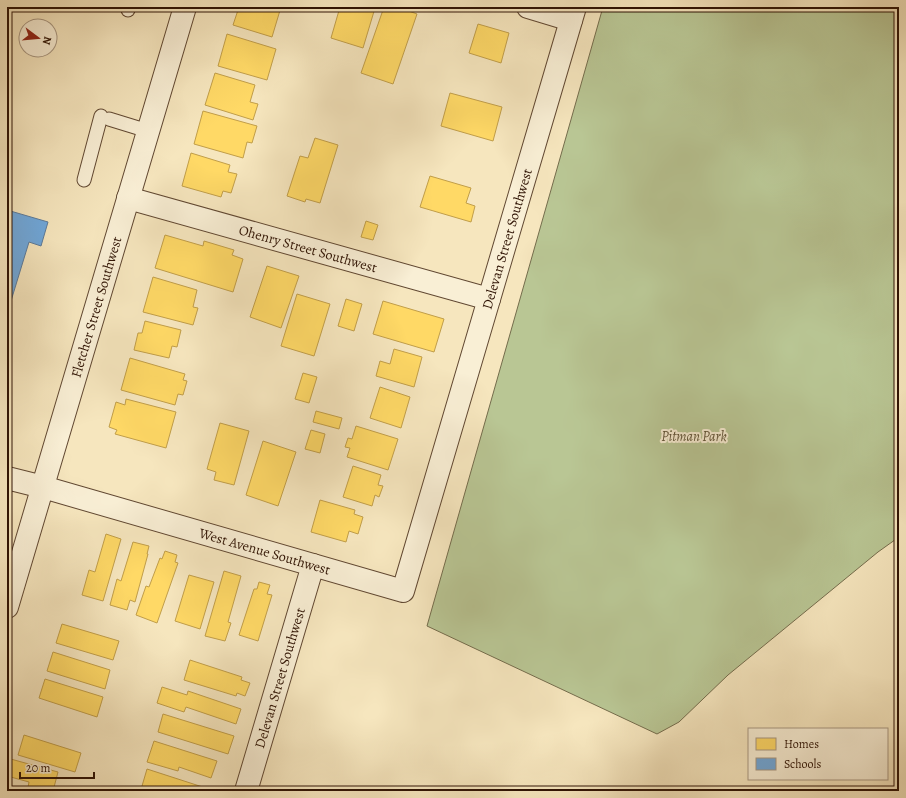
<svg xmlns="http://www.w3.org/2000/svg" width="906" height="798" font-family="Alegreya,serif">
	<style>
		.green { fill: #b9c694; stroke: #746c4c }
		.homes { fill: #ffd966; stroke: #c19e49 }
		.schools { fill: #6fa8dc; stroke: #5c7b9b }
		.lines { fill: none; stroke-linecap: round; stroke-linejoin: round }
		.lane-casing { stroke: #614832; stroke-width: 15 }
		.street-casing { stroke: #614832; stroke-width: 24 }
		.lane { stroke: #f9efd5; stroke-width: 13 }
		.street { stroke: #f9efd5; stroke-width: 22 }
		.labels { text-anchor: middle; stroke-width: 4; stroke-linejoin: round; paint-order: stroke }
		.street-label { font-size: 14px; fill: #2f1304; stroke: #f9efd5 }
		.park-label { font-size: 14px; font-style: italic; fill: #5f5236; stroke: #f9efd5 }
	</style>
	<rect width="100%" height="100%" fill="#f6e6be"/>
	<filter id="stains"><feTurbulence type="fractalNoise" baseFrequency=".005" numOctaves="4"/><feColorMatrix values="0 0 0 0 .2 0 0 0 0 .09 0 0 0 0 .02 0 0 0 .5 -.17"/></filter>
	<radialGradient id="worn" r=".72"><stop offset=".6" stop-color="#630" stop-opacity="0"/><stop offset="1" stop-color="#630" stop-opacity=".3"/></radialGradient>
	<path class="green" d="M 603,7 L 899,7 L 899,537 L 878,552 L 728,675 L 679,722 L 657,734 L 427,626 Z"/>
	<g class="homes">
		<path d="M 239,7 L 281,7 L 272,37 L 233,25 Z"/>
		<path d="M 340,7 L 371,7 L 375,8 L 363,48 L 331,38 Z"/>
		<path d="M 384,7 L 398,7 L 417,14 L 393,84 L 361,73 Z"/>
		<path d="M 478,24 L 509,33 L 501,63 L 469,53 Z"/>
		<path d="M 227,34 L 276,49 L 267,80 L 218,66 Z"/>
		<path d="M 215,73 L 255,85 L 250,102 L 258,104 L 253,120 L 205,105 Z"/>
		<path d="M 450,93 L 502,107 L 493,141 L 441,126 Z"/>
		<path d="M 203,111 L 257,126 L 252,143 L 247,142 L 243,158 L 194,144 Z"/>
		<path d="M 315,138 L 338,145 L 320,203 L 306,199 L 305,202 L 287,196 L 300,156 L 308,158 Z"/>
		<path d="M 191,153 L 230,165 L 228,172 L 237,174 L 231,193 L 223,191 L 221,197 L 182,186 Z"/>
		<path d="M 430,176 L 471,188 L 466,203 L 475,206 L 471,222 L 420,207 Z"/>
		<path d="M 366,221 L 378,225 L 373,240 L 361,237 Z"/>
		<path d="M 165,235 L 203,246 L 204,241 L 234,250 L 232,255 L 243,259 L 233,292 L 155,268 Z"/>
		<path d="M 267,266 L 299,276 L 281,328 L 250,317 Z"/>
		<path d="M 153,277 L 197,290 L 193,307 L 198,308 L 193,325 L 143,312 Z"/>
		<path d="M 297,294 L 330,304 L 314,356 L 281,346 Z"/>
		<path d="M 346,299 L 362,304 L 354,331 L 338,326 Z"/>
		<path d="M 383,301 L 444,319 L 434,352 L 373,334 Z"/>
		<path d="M 145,321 L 181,330 L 177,347 L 172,346 L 169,358 L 134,350 L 138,333 L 142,333 Z"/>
		<path d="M 394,349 L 422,357 L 414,387 L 376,376 L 380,361 L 390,364 Z"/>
		<path d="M 130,358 L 185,374 L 183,380 L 187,381 L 183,395 L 178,394 L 175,405 L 121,390 Z"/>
		<path d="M 303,373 L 317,377 L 309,403 L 295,399 Z"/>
		<path d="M 380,387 L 410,397 L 401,428 L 370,418 Z"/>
		<path d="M 126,399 L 176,412 L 166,448 L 115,434 L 117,430 L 109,427 L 116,402 L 125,405 Z"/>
		<path d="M 316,411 L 342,418 L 339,429 L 313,422 Z"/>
		<path d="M 220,423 L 249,431 L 234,485 L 214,480 L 216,472 L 207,469 Z"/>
		<path d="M 356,426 L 398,439 L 388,470 L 347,457 L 350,448 L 345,447 L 348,438 L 352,439 Z"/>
		<path d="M 311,430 L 325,434 L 320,453 L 305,449 Z"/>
		<path d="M 263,441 L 296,452 L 278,506 L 246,495 Z"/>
		<path d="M 353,466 L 381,475 L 378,485 L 383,486 L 379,497 L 375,495 L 372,506 L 343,497 Z"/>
		<path d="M 320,500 L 355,510 L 354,514 L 363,517 L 358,534 L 349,531 L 346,542 L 311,532 Z"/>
		<path d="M 106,534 L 121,539 L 103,601 L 82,595 L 89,570 L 95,572 Z"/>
		<path d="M 133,542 L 149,546 L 147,554 L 148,554 L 135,602 L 130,600 L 127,610 L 110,605 L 117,579 L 121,581 Z"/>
		<path d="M 165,551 L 177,555 L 175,562 L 178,563 L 157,623 L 136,615 L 146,586 L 149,587 L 160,558 L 162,559 Z"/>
		<path d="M 224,571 L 241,576 L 228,622 L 231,623 L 225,641 L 205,636 Z"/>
		<path d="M 189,575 L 214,582 L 200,629 L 175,621 Z"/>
		<path d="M 259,582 L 270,585 L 267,594 L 272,595 L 258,641 L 239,635 L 254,589 L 257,589 Z"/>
		<path d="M 62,624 L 119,641 L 113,660 L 56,643 Z"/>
		<path d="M 53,652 L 110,670 L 105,689 L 47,671 Z"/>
		<path d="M 190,660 L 242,677 L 241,680 L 250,683 L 245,696 L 237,693 L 236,696 L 184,680 Z"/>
		<path d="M 45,679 L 103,697 L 97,717 L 39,698 Z"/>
		<path d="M 162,687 L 187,695 L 188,691 L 241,709 L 236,724 L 186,707 L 184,712 L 157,703 Z"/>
		<path d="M 163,714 L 234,736 L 228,754 L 158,732 Z"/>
		<path d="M 24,735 L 81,753 L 75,772 L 18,755 Z"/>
		<path d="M 154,741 L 217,761 L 211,778 L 179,767 L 178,771 L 147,762 Z"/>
		<path d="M 7,758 L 58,772 L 53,791 L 42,791 L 28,787 L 29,782 L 7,776 Z"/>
		<path d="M 147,769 L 215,791 L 154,791 L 142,786 Z"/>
	</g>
	<path class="schools" d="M 7,210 L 48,222 L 41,246 L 29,242 L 7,314 Z"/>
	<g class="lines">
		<g class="lane-casing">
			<g id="lane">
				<path d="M 128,10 L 128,7"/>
				<path d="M 109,119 L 148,131"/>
				<path d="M 84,180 L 101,116"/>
			</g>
		</g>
		<g class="street-casing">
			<g id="street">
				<path d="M 528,7 L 571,20"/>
				<path id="s1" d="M 128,198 L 489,299"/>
				<path id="s2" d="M 7,478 L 43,487 L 403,591 L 575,7"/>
				<path id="s3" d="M 7,607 L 185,7"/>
				<path id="s4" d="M 246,791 L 313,565"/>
			</g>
		</g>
		<use href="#lane" class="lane"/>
		<use href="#street" class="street"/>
	</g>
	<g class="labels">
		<g class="street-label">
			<text dy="5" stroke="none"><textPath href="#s2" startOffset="779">Delevan Street Southwest</textPath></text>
			<text dy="5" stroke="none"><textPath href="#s1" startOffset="187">Ohenry Street Southwest</textPath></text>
			<text dy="5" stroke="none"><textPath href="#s3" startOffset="313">Fletcher Street Southwest</textPath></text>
			<text dy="5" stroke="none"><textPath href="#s2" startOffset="268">West Avenue Southwest</textPath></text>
			<text dy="5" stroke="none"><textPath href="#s4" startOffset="118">Delevan Street Southwest</textPath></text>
		</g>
		<g class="park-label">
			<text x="694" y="441">Pitman Park</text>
		</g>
	</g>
	<rect width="906" height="798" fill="none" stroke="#f6e6be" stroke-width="24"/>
	<rect x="8" y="8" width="890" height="782" fill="none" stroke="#2f1304" stroke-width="2"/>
	<rect x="12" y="12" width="882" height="774" fill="none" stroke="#2f1304"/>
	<rect x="748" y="728" width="140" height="52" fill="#f9efd5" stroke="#a89781"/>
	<rect x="756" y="738" width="20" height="12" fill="#ffd966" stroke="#a89781"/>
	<text x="784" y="748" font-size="12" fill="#2f1304">Homes</text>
	<rect x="756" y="758" width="20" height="12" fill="#6fa8dc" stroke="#a89781"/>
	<text x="784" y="768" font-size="12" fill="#2f1304">Schools</text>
	<g transform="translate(38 38) rotate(106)"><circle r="19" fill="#f9efd5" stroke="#a89781"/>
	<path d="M0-3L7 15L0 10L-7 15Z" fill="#8f2418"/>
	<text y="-6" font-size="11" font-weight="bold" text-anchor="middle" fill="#2f1304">N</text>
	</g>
	<path d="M20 772v6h74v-6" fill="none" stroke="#2f1304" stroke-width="2"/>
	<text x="26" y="772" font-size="12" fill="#2f1304" stroke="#f9efd5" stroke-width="3" paint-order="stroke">20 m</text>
	<rect width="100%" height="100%" filter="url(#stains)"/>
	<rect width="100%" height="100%" fill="url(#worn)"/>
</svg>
